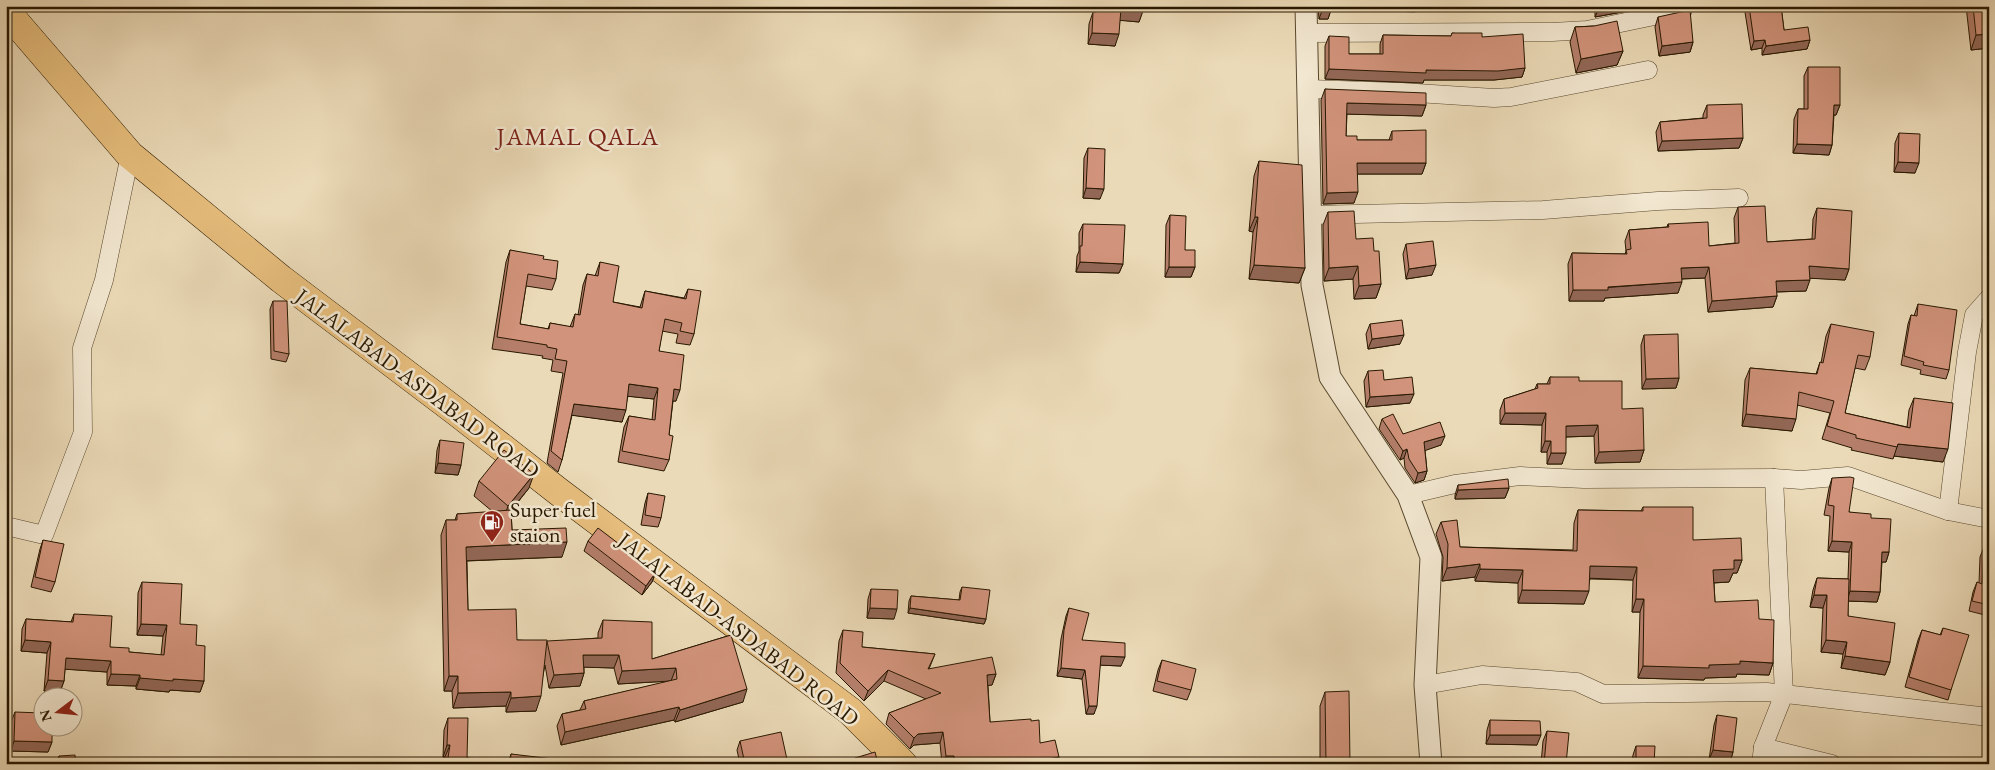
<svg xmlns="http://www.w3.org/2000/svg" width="1995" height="770" font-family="'EB Garamond',serif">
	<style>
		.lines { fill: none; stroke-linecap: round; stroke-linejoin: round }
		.minor-casing { stroke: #59482e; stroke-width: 19 }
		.tertiary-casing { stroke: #59482e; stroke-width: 23 }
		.primary-casing { stroke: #281801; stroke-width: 29 }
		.minor { stroke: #f2e7d0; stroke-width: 18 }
		.tertiary { stroke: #f2e7d0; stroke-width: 21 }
		.primary { stroke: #e6bd7c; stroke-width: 28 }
		.wall { fill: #b47e6a; stroke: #281801 }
		.shaded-wall { fill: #926756; stroke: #281801 }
		.building { fill: #d1937b; stroke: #281801 }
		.labels { text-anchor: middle; stroke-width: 5; stroke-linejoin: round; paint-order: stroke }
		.street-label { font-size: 22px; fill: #281801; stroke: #f2e7d0 }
		.poi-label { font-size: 22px; fill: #281801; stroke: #f2e7d0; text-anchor: start }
		.quarter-label { font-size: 25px; letter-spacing: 1px; fill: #7a1f14; stroke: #f2e7d0 }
	</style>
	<rect width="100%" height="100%" fill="#ebdab7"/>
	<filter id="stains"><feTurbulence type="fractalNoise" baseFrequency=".004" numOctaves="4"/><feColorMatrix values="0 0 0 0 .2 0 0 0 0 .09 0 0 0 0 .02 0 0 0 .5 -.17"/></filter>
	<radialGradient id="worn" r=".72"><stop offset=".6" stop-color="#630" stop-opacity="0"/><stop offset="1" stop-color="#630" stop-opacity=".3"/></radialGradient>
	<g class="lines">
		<g class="minor-casing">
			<g id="minor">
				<path d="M 1306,33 L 1552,32 L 1587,30 L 1683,10"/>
				<path d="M 1308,89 L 1401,92 L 1494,98 L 1511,97 L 1648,70"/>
				<path d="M 1310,215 L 1543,210 L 1658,201 L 1739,198"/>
				<path d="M 1408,495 L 1455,484 L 1520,476 L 1584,479 L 1774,478 L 1801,480 L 1848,476 L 1948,511 L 1989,519"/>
				<path d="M 1948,511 L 1967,352 L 1974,315 L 1989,298"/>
				<path d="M 6,526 L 44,535 L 83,432 L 82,348 L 104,280 L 130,155"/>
				<path d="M 1425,685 L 1482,675 L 1577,682 L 1603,694 L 1767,692 L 1989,717"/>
				<path d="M 1763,747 L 1832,764"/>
				<path d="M 1761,764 L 1763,747 L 1784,694 L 1774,478"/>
			</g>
		</g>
		<g class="tertiary-casing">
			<path id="tertiary" d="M 1306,6 L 1312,285 L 1330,377 L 1408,495 L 1431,557 L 1425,685 L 1431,764"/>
		</g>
		<g class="primary-casing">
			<path id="primary" d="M 6,11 L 130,155 L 281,279 L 458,413 L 559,492 L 850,711 L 903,764"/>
		</g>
		<use href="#minor" class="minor"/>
		<use href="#tertiary" class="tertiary"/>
		<use href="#primary" class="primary"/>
	</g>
	<g class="wall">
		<path d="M 1094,6 L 1144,6 L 1139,22 L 1120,20 L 1115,46 L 1088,44 L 1089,24 L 1093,12 Z"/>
		<path d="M 1318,6 L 1332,6 L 1328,19 L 1319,19 Z"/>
		<path d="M 1595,6 L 1634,6 L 1633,10 L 1595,17 Z"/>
		<path d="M 1744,6 L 1781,6 L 1784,30 L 1810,40 L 1807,49 L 1762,55 L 1762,48 L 1751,50 Z"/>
		<path d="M 1966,6 L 1989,6 L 1989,48 L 1971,50 Z"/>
		<path d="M 1658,17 L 1693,42 L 1690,52 L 1659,56 L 1655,27 Z"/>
		<path d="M 1594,26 L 1623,51 L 1617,65 L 1576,73 L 1570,42 L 1575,27 Z"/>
		<path d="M 1452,33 L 1482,37 L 1525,68 L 1522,77 L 1494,80 L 1424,80 L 1423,83 L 1325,79 L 1325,46 L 1329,36 L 1349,54 L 1380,54 L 1380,44 L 1383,35 L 1451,36 Z"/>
		<path d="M 1808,67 L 1840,105 L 1836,115 L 1834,115 L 1832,145 L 1829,155 L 1793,153 L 1794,119 L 1798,109 L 1804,109 L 1804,76 Z"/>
		<path d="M 1325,89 L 1426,105 L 1422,116 L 1347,114 L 1346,136 L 1357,140 L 1389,140 L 1392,131 L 1426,163 L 1422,174 L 1357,174 L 1354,203 L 1323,204 L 1321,100 Z"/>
		<path d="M 1707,105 L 1743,138 L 1739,148 L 1658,151 L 1656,132 L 1660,122 L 1703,118 L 1703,115 Z"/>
		<path d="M 1899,133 L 1915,173 L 1894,172 L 1895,143 Z"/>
		<path d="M 1088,148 L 1100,199 L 1083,198 L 1084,158 Z"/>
		<path d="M 1259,161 L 1305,268 L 1299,283 L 1249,279 L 1253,232 L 1249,231 L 1254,176 Z"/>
		<path d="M 1738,207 L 1767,242 L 1812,239 L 1813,219 L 1817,208 L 1849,269 L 1845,280 L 1810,278 L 1806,291 L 1776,292 L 1777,296 L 1773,307 L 1708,312 L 1705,278 L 1682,279 L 1678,293 L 1605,298 L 1604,301 L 1569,301 L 1568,264 L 1572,253 L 1625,254 L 1626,251 L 1625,241 L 1629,230 L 1667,227 L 1668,224 L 1709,246 L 1735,243 L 1734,218 Z"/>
		<path d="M 1328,212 L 1356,239 L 1381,284 L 1376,298 L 1354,299 L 1353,279 L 1324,281 L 1323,225 Z"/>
		<path d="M 1170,215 L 1185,250 L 1195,267 L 1191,277 L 1165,277 L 1166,225 Z"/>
		<path d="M 1083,224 L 1123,264 L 1119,273 L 1076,272 L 1077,256 L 1079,251 L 1079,233 Z"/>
		<path d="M 1406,244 L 1432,275 L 1406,279 L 1403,254 Z"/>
		<path d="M 510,250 L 543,259 L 556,279 L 552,290 L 526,286 L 520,324 L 548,329 L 550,323 L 570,327 L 575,314 L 578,315 L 583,285 L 587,274 L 595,276 L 600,262 L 613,302 L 640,307 L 645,291 L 684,298 L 688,289 L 694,334 L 690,345 L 676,343 L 678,334 L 662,331 L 659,351 L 676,401 L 673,401 L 669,435 L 669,460 L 664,471 L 618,462 L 624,427 L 629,416 L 652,420 L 654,399 L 628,396 L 622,422 L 572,415 L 562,460 L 558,472 L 547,463 L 563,373 L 551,371 L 553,360 L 542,358 L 543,356 L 492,349 L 506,262 Z"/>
		<path d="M 273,301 L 289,354 L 286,362 L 271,359 L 270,309 Z"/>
		<path d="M 1918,304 L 1949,370 L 1946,379 L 1920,374 L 1921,370 L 1901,365 L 1908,324 L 1911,315 L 1914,316 Z"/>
		<path d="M 1370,324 L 1400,344 L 1368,349 L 1366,334 Z"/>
		<path d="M 1831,324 L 1870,357 L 1865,370 L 1855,368 L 1845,413 L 1907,427 L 1909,410 L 1914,398 L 1943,462 L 1894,456 L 1893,459 L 1851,450 L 1852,448 L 1822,439 L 1830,413 L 1797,405 L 1792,431 L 1742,426 L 1745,380 L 1750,368 L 1816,374 L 1820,362 L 1821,363 L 1826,336 Z"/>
		<path d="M 1644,335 L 1679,378 L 1676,388 L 1642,389 L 1641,345 Z"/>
		<path d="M 1368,371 L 1384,380 L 1410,403 L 1366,407 L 1364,381 Z"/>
		<path d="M 1550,377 L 1579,381 L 1622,409 L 1644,450 L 1640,462 L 1595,463 L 1594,436 L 1566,437 L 1562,464 L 1547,464 L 1547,452 L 1541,452 L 1542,425 L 1500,424 L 1500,410 L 1504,399 L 1535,389 L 1537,384 L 1547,384 Z"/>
		<path d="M 1382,419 L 1403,434 L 1441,445 L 1425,450 L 1427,471 L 1424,480 L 1415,483 L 1405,468 L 1404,458 L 1400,460 L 1379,429 Z"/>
		<path d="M 440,440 L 461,465 L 458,475 L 435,473 L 437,450 Z"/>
		<path d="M 1832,478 L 1849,512 L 1871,518 L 1889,552 L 1886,562 L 1882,562 L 1880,592 L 1877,602 L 1848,601 L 1848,616 L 1890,662 L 1885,675 L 1841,668 L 1843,654 L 1821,652 L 1823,608 L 1810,607 L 1813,590 L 1817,578 L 1848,579 L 1849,552 L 1828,551 L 1830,516 L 1824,515 L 1829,488 Z"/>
		<path d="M 479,481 L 529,488 L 511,511 L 512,530 L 562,557 L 467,561 L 468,610 L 517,640 L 547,642 L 598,638 L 598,633 L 603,620 L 652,659 L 731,635 L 743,702 L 675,722 L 674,720 L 561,745 L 557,726 L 562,714 L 580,710 L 584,701 L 671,681 L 618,684 L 614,668 L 584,667 L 584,673 L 580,686 L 549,688 L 545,665 L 536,711 L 506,712 L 506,706 L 453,708 L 452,691 L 444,691 L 441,535 L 446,520 L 455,520 L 457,514 L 493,512 L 474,496 Z"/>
		<path d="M 1458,485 L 1509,488 L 1505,498 L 1455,499 L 1455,495 Z"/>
		<path d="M 648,493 L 661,518 L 658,527 L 641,525 L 645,503 Z"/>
		<path d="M 1643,507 L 1693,540 L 1742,560 L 1737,573 L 1733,573 L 1729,582 L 1714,583 L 1715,602 L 1759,619 L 1773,663 L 1769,675 L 1737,674 L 1736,677 L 1705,678 L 1704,680 L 1638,678 L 1640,612 L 1632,612 L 1633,580 L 1590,579 L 1584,604 L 1518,603 L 1518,583 L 1475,581 L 1475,577 L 1442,581 L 1443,557 L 1436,534 L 1441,522 L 1460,547 L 1573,550 L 1574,523 L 1578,510 L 1641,511 Z"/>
		<path d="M 43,540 L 55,582 L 51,592 L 31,587 L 40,549 Z"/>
		<path d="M 588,541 L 656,572 L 652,582 L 642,595 L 584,551 Z"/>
		<path d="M 1984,547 L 1989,547 L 1989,616 L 1969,611 L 1973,592 L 1977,582 L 1979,583 L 1980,557 Z"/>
		<path d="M 142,582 L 180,624 L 196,645 L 204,681 L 200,692 L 170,690 L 169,692 L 136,689 L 136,686 L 107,685 L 107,672 L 65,669 L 64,681 L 60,692 L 44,691 L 47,653 L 21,651 L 22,629 L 26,619 L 71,622 L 74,614 L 110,647 L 129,652 L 161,655 L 163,636 L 137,635 L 138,593 Z"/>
		<path d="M 962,587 L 986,619 L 984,624 L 908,613 L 909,601 L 911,596 L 959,600 L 960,592 Z"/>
		<path d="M 871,589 L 894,619 L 867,618 L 868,599 Z"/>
		<path d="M 1069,608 L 1082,640 L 1121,666 L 1100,665 L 1094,714 L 1086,714 L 1082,679 L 1057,676 L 1061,639 L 1066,616 Z"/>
		<path d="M 1943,628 L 1951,690 L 1948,700 L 1905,687 L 1918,640 L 1922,630 L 1940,635 Z"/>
		<path d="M 843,630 L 862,647 L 935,654 L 929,669 L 996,674 L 992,685 L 988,685 L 990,722 L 1040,743 L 1059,757 L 1056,764 L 942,764 L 940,743 L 914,745 L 910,749 L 886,724 L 889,713 L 926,699 L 884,681 L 864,701 L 836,673 L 839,641 Z"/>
		<path d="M 1162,660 L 1191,690 L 1187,700 L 1153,691 L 1158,670 Z"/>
		<path d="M 1325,692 L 1350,764 L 1320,764 L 1320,706 Z"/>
		<path d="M 15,712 L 52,742 L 48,752 L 11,751 L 11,722 Z"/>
		<path d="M 1717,715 L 1733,752 L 1730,762 L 1709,760 L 1714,725 Z"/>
		<path d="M 448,718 L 467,758 L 506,764 L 444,764 L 445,757 L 443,757 L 444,730 Z"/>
		<path d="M 1490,720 L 1537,745 L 1486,744 L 1487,730 Z"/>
		<path d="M 1547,731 L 1566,764 L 1541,764 L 1543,741 Z"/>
		<path d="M 740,741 L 788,764 L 740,764 L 737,750 Z"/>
		<path d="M 1636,746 L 1654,764 L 1632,764 L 1633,755 Z"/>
		<path d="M 511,754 L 562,764 L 508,764 Z"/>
		<path d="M 59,756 L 76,764 L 56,764 Z"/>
		<path d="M 855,758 L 878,764 L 853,764 Z"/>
	</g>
	<g class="shaded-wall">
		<path d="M 1397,6 L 1417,6 L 1415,12 L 1395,11 Z"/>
		<path d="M 1606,6 L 1634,6 L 1633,10 L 1595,17 L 1599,8 Z"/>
		<path d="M 1332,7 L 1328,19 L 1319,19 L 1323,8 Z"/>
		<path d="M 1121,8 L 1143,11 L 1139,22 L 1116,20 Z"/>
		<path d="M 1092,33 L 1119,34 L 1115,46 L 1088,44 Z"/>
		<path d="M 1989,34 L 1989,48 L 1971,50 L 1976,35 Z"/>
		<path d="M 1765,40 L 1762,48 L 1751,50 L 1754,41 Z"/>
		<path d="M 1810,40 L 1807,49 L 1762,55 L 1766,46 Z"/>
		<path d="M 1693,42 L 1690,52 L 1659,56 L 1662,46 Z"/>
		<path d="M 1623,51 L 1617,65 L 1576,73 L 1581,59 Z"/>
		<path d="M 1525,68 L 1522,77 L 1494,80 L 1424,80 L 1423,83 L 1325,79 L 1329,69 L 1426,70 Z"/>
		<path d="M 1347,103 L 1426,105 L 1422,116 L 1343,114 Z"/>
		<path d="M 1834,105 L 1840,105 L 1836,115 L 1831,115 Z"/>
		<path d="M 1743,138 L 1739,148 L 1658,151 L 1662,141 Z"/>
		<path d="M 1797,144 L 1832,145 L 1829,155 L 1793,153 Z"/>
		<path d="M 1898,162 L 1919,163 L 1915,173 L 1894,172 Z"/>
		<path d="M 1357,163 L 1426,163 L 1422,174 L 1353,174 Z"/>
		<path d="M 1086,188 L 1104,189 L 1100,199 L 1083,198 Z"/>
		<path d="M 1358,192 L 1354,203 L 1323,204 L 1327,193 Z"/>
		<path d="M 1255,217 L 1258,217 L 1253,232 L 1249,231 Z"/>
		<path d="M 1080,262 L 1123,264 L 1119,273 L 1076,272 Z"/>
		<path d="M 1254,265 L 1305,268 L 1299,283 L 1249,279 Z"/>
		<path d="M 1436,265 L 1432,275 L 1406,279 L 1409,269 Z"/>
		<path d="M 1358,266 L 1353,279 L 1324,281 L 1329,268 Z"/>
		<path d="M 1809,266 L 1849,269 L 1845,280 L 1805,278 Z"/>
		<path d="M 1169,267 L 1195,267 L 1191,277 L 1165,277 Z"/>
		<path d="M 1709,267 L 1705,278 L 1677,279 L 1681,268 Z"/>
		<path d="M 1810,280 L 1806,291 L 1772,292 L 1776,281 Z"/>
		<path d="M 1682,282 L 1678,293 L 1605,298 L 1604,301 L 1569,301 L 1573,290 Z"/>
		<path d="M 1381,284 L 1376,298 L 1354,299 L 1359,286 Z"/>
		<path d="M 1777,296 L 1773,307 L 1708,312 L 1712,301 Z"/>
		<path d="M 1404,335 L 1400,344 L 1368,349 L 1372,339 Z"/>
		<path d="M 1679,378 L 1676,388 L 1642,389 L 1646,379 Z"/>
		<path d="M 629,384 L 658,388 L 654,399 L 625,396 Z"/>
		<path d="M 674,389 L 680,390 L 676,401 L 670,401 Z"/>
		<path d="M 1414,394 L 1410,403 L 1366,407 L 1370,397 Z"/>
		<path d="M 574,404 L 626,410 L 622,422 L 570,415 Z"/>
		<path d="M 1505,413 L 1546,413 L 1542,425 L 1500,424 Z"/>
		<path d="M 1746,414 L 1796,419 L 1792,431 L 1742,426 Z"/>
		<path d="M 1598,425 L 1594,436 L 1562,437 L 1566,426 Z"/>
		<path d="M 1445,436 L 1441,445 L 1421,452 L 1424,442 Z"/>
		<path d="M 1545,441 L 1551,441 L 1547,452 L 1541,452 Z"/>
		<path d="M 1898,444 L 1948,449 L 1943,462 L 1894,456 Z"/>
		<path d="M 1407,449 L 1404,458 L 1400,460 L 1403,451 Z"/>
		<path d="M 1644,450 L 1640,462 L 1595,463 L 1599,452 Z"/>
		<path d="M 1551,453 L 1566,453 L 1562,464 L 1547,464 Z"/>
		<path d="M 438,463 L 461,465 L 458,475 L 435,473 Z"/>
		<path d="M 1427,471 L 1424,480 L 1415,483 L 1418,473 Z"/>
		<path d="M 534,474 L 529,488 L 503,520 L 508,506 Z"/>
		<path d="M 1509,488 L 1505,498 L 1455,499 L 1458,490 Z"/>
		<path d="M 1832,541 L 1852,542 L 1849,552 L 1828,551 Z"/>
		<path d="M 567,542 L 562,557 L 461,561 L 466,547 Z"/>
		<path d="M 1882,552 L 1889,552 L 1886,562 L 1879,562 Z"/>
		<path d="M 1734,560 L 1742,560 L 1737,573 L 1733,573 L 1729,582 L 1709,583 L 1713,570 Z"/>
		<path d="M 1480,564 L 1475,577 L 1442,581 L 1447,568 Z"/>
		<path d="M 1590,566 L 1637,567 L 1633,580 L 1585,578 Z"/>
		<path d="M 1480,569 L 1523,570 L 1518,583 L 1475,581 Z"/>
		<path d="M 656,572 L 652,582 L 642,595 L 646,586 Z"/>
		<path d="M 1522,590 L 1589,591 L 1584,604 L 1518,603 Z"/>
		<path d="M 1850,591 L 1880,592 L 1877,602 L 1847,601 Z"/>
		<path d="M 1814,595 L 1827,595 L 1823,608 L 1810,607 Z"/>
		<path d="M 1636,599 L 1644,599 L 1640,612 L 1632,612 Z"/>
		<path d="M 870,608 L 897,609 L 894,619 L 867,618 Z"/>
		<path d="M 910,608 L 986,619 L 984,624 L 908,613 Z"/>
		<path d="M 141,624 L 167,625 L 163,636 L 137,635 Z"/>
		<path d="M 25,640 L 51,642 L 47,653 L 21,651 Z"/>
		<path d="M 1826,640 L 1847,642 L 1843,654 L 1821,652 Z"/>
		<path d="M 583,655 L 619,655 L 614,668 L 579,667 Z"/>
		<path d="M 1101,656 L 1125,657 L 1121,666 L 1097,665 Z"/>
		<path d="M 1845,656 L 1890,662 L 1885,675 L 1841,668 Z"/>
		<path d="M 66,658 L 111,661 L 107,672 L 62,669 Z"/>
		<path d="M 1740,661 L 1773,663 L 1769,675 L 1737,674 L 1736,677 L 1705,678 L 1704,680 L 1638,678 L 1643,666 L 1709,665 Z"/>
		<path d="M 676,668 L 671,681 L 618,684 L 622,671 Z"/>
		<path d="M 1061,668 L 1085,670 L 1082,679 L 1057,676 Z"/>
		<path d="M 888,670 L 884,681 L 864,701 L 868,691 Z"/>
		<path d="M 584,673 L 580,686 L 549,688 L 554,675 Z"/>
		<path d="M 111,674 L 140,675 L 136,686 L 107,685 Z"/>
		<path d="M 996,674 L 992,685 L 983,686 L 987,675 Z"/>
		<path d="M 449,676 L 458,676 L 452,691 L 444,691 Z"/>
		<path d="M 140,678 L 173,679 L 204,681 L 200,692 L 170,690 L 169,692 L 136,689 Z"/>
		<path d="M 48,680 L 64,681 L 60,692 L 44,691 Z"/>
		<path d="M 747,689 L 743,702 L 675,722 L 680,710 Z"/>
		<path d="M 511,692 L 506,706 L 453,708 L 458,693 Z"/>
		<path d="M 541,696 L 536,711 L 506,712 L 511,698 Z"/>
		<path d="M 1089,706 L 1097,706 L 1094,714 L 1086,714 Z"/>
		<path d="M 679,707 L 674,720 L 561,745 L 565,732 Z"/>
		<path d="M 943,732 L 940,743 L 914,745 L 910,749 L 914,738 L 918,734 Z"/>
		<path d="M 1490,735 L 1541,735 L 1537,745 L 1486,744 Z"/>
		<path d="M 14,741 L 52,742 L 48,752 L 11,751 Z"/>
		<path d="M 447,745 L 450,745 L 445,757 L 443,757 Z"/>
		<path d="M 1713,750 L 1733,752 L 1730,762 L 1709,760 Z"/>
		<path d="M 946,756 L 954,756 L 951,764 L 944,764 Z"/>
		<path d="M 1059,757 L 1056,764 L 1021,764 Z"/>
	</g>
	<g class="building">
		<path d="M 1097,6 L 1144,6 L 1143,11 L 1121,8 L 1119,34 L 1092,33 L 1093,12 L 1096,12 Z"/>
		<path d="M 1323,6 L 1332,6 L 1332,7 L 1323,8 Z"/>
		<path d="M 1749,6 L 1781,6 L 1784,30 L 1808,27 L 1810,40 L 1766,46 L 1765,40 L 1754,41 Z"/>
		<path d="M 1973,6 L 1989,6 L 1989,34 L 1976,35 Z"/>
		<path d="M 1690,10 L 1693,42 L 1662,46 L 1658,17 Z"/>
		<path d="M 1617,21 L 1623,51 L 1581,59 L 1575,27 L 1594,26 Z"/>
		<path d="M 1452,33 L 1482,33 L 1482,37 L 1523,34 L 1525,68 L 1498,71 L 1426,70 L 1426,73 L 1329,69 L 1329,36 L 1349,37 L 1349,54 L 1383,54 L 1383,35 L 1451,36 Z"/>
		<path d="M 1808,67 L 1840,67 L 1840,105 L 1834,105 L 1832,145 L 1797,144 L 1798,109 L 1808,109 Z"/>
		<path d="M 1325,89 L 1426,93 L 1426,105 L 1347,103 L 1346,136 L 1357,136 L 1357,140 L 1392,140 L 1392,131 L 1426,130 L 1426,163 L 1357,163 L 1358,192 L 1327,193 Z"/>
		<path d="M 1742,104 L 1743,138 L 1662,141 L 1660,122 L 1707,118 L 1707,105 Z"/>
		<path d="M 1899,133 L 1920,134 L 1919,163 L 1898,162 Z"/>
		<path d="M 1088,148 L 1105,149 L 1104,189 L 1086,188 Z"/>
		<path d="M 1259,161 L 1302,165 L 1305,268 L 1254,265 L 1258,217 L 1255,217 Z"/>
		<path d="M 1765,206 L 1767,242 L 1815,239 L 1817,208 L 1852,211 L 1849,269 L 1809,266 L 1810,280 L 1776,281 L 1777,296 L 1712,301 L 1709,267 L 1681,268 L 1682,282 L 1608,287 L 1608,290 L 1573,290 L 1572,253 L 1627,254 L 1626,250 L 1631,249 L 1629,230 L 1669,227 L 1668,224 L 1708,222 L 1709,246 L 1739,243 L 1738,207 Z"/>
		<path d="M 1354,211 L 1356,239 L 1373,238 L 1374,251 L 1379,251 L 1381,284 L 1359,286 L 1358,266 L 1329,268 L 1328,212 Z"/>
		<path d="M 1170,215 L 1186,216 L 1185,250 L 1195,250 L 1195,267 L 1169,267 Z"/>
		<path d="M 1083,224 L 1125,225 L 1123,264 L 1080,262 L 1080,246 L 1082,246 Z"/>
		<path d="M 1433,241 L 1436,265 L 1409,269 L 1406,244 Z"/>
		<path d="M 510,250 L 544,256 L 543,259 L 558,261 L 556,279 L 528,274 L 520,324 L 549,329 L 550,323 L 573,327 L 575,314 L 580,315 L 587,274 L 598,276 L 600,262 L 619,266 L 613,302 L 642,308 L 645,291 L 686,299 L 688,289 L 701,291 L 694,334 L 680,331 L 682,323 L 665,319 L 659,351 L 684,355 L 680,390 L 674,389 L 669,435 L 673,436 L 669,460 L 622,451 L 629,416 L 655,420 L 658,388 L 629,384 L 626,410 L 574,404 L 562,460 L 551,451 L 567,361 L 555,359 L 557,349 L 547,347 L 547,345 L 497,337 Z"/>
		<path d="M 273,301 L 287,301 L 289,354 L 274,351 Z"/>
		<path d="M 1918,304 L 1957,310 L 1949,370 L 1923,365 L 1924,362 L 1904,356 L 1911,315 L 1917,316 Z"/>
		<path d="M 1402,320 L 1404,335 L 1372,339 L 1370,324 Z"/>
		<path d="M 1831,324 L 1874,332 L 1870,357 L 1858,355 L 1845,413 L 1910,428 L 1914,398 L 1953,403 L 1948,449 L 1898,444 L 1897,447 L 1856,438 L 1856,435 L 1827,426 L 1834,401 L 1799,392 L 1796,419 L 1746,414 L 1750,368 L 1817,374 L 1820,362 L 1823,363 Z"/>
		<path d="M 1678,334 L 1679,378 L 1646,379 L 1644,335 Z"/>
		<path d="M 1383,370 L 1384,380 L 1412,377 L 1414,394 L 1370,397 L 1368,371 Z"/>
		<path d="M 1550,377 L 1579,377 L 1579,381 L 1622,381 L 1622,409 L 1643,408 L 1644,450 L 1599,452 L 1598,425 L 1566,426 L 1566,453 L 1551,453 L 1551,441 L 1545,441 L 1546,413 L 1505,413 L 1504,399 L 1538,388 L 1537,384 L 1550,384 Z"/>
		<path d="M 1393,414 L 1403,434 L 1440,422 L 1445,436 L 1424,442 L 1427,471 L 1418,473 L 1409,459 L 1407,449 L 1403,451 L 1382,419 Z"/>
		<path d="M 440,440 L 464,443 L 461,465 L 438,463 Z"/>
		<path d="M 504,450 L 534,474 L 508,506 L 479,481 Z"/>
		<path d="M 1850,477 L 1854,478 L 1849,512 L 1871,514 L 1871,518 L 1891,519 L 1889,552 L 1882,552 L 1880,592 L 1850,591 L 1852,542 L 1832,541 L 1834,506 L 1828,505 L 1832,478 Z"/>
		<path d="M 1508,479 L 1509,488 L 1458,490 L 1458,485 L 1460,485 Z"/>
		<path d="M 648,493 L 665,496 L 661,518 L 645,515 Z"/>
		<path d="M 1643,507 L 1693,507 L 1693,540 L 1741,538 L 1742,560 L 1734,560 L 1734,569 L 1713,570 L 1715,602 L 1758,600 L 1759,619 L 1774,620 L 1773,663 L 1740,661 L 1740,664 L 1709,665 L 1709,668 L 1643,666 L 1644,599 L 1636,599 L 1637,567 L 1590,566 L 1589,591 L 1522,590 L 1523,570 L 1480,569 L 1480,564 L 1447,568 L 1448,544 L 1441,522 L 1457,520 L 1460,547 L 1577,551 L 1578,510 L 1643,511 Z"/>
		<path d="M 511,510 L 512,530 L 566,528 L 567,542 L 466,547 L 468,610 L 516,609 L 517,640 L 547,640 L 541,696 L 511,698 L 511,692 L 458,693 L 458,676 L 449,676 L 446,520 L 457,520 L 457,514 Z"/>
		<path d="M 598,528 L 656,572 L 646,586 L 588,541 Z"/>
		<path d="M 43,540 L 64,544 L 55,582 L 35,577 Z"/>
		<path d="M 1984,547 L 1989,547 L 1989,605 L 1972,601 L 1977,582 L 1982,584 Z"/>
		<path d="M 1817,578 L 1849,579 L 1848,616 L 1895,623 L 1890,662 L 1845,656 L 1847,642 L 1826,640 L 1827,595 L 1814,595 Z"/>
		<path d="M 142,582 L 182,584 L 180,624 L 197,625 L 196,645 L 205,646 L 204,681 L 173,679 L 173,681 L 140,678 L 140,675 L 111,674 L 111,661 L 66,658 L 64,681 L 48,680 L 51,642 L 25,640 L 26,619 L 73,622 L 74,614 L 112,616 L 110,647 L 129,648 L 129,652 L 164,655 L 167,625 L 141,624 Z"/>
		<path d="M 962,587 L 990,590 L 986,619 L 910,608 L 911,596 L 960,600 Z"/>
		<path d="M 871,589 L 898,590 L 897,609 L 870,608 Z"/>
		<path d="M 1069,608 L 1089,613 L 1082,640 L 1125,643 L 1125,657 L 1101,656 L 1097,706 L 1089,706 L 1085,670 L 1061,668 L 1064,630 Z"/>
		<path d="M 603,620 L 652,622 L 652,659 L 731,635 L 747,689 L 680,710 L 679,707 L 565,732 L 562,714 L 586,709 L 584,701 L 677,679 L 676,668 L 622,671 L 619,655 L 583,655 L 584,673 L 554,675 L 547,641 L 602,638 Z"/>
		<path d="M 1943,628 L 1969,635 L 1951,690 L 1909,677 L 1922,630 L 1941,635 Z"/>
		<path d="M 843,630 L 863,632 L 862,647 L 935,654 L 928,669 L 992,657 L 996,674 L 987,675 L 990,722 L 1031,719 L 1031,721 L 1039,720 L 1040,743 L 1055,740 L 1059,757 L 1021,764 L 955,764 L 954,756 L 946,756 L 943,732 L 918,734 L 914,738 L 889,713 L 941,693 L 888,670 L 868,691 L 840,663 Z"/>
		<path d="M 1162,660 L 1196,669 L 1191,690 L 1157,681 Z"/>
		<path d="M 1349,691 L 1350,764 L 1326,764 L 1325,692 Z"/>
		<path d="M 15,712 L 42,713 L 42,728 L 52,728 L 52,742 L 14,741 Z"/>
		<path d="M 1717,715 L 1737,718 L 1733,752 L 1713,750 Z"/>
		<path d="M 448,718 L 468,718 L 467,758 L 506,764 L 447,764 L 450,745 L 447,745 Z"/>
		<path d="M 1490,720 L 1540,721 L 1541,735 L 1490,735 Z"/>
		<path d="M 1547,731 L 1569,733 L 1566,764 L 1544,764 Z"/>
		<path d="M 781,732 L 788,764 L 745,764 L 740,741 Z"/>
		<path d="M 1636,746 L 1655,746 L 1654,764 L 1636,764 Z"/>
		<path d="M 875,752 L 878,764 L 857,764 L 855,758 Z"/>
		<path d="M 511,754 L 562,760 L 562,764 L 510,764 Z"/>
		<path d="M 75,755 L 76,764 L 60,764 L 59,756 Z"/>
		<rect x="162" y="762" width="18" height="2"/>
	</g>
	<defs>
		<g id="fuel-pin" transform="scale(1.25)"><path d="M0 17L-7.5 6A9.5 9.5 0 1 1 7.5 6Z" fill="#8f2418" stroke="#f2e7d0"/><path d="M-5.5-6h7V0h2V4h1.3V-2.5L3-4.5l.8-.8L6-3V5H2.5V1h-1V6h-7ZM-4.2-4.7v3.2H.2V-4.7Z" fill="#fff"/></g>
	</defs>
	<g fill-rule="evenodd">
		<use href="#fuel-pin" x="492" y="522"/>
	</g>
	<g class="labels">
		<g class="street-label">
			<text transform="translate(418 383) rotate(37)" y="8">JALALABAD-ASDABAD ROAD</text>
			<text transform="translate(739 629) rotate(38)" y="8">JALALABAD-ASDABAD ROAD</text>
		</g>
		<g class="poi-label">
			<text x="510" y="517">Super fuel<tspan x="510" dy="25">staion</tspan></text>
		</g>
		<g class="quarter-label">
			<text x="578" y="145">JAMAL QALA</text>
		</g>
	</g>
	<rect width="1995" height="770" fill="none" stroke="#ebdab7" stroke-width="25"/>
	<rect x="8" y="8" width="1980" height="755" fill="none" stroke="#281801" stroke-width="2.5"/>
	<rect x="12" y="12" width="1970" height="745" fill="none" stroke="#281801"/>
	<g transform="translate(58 712) rotate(254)"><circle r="24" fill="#f2e7d0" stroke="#a1947d"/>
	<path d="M0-4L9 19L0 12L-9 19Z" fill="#8f2418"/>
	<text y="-8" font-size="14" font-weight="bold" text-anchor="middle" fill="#281801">N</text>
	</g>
	<rect width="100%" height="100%" filter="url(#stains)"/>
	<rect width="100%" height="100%" fill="url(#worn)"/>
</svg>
